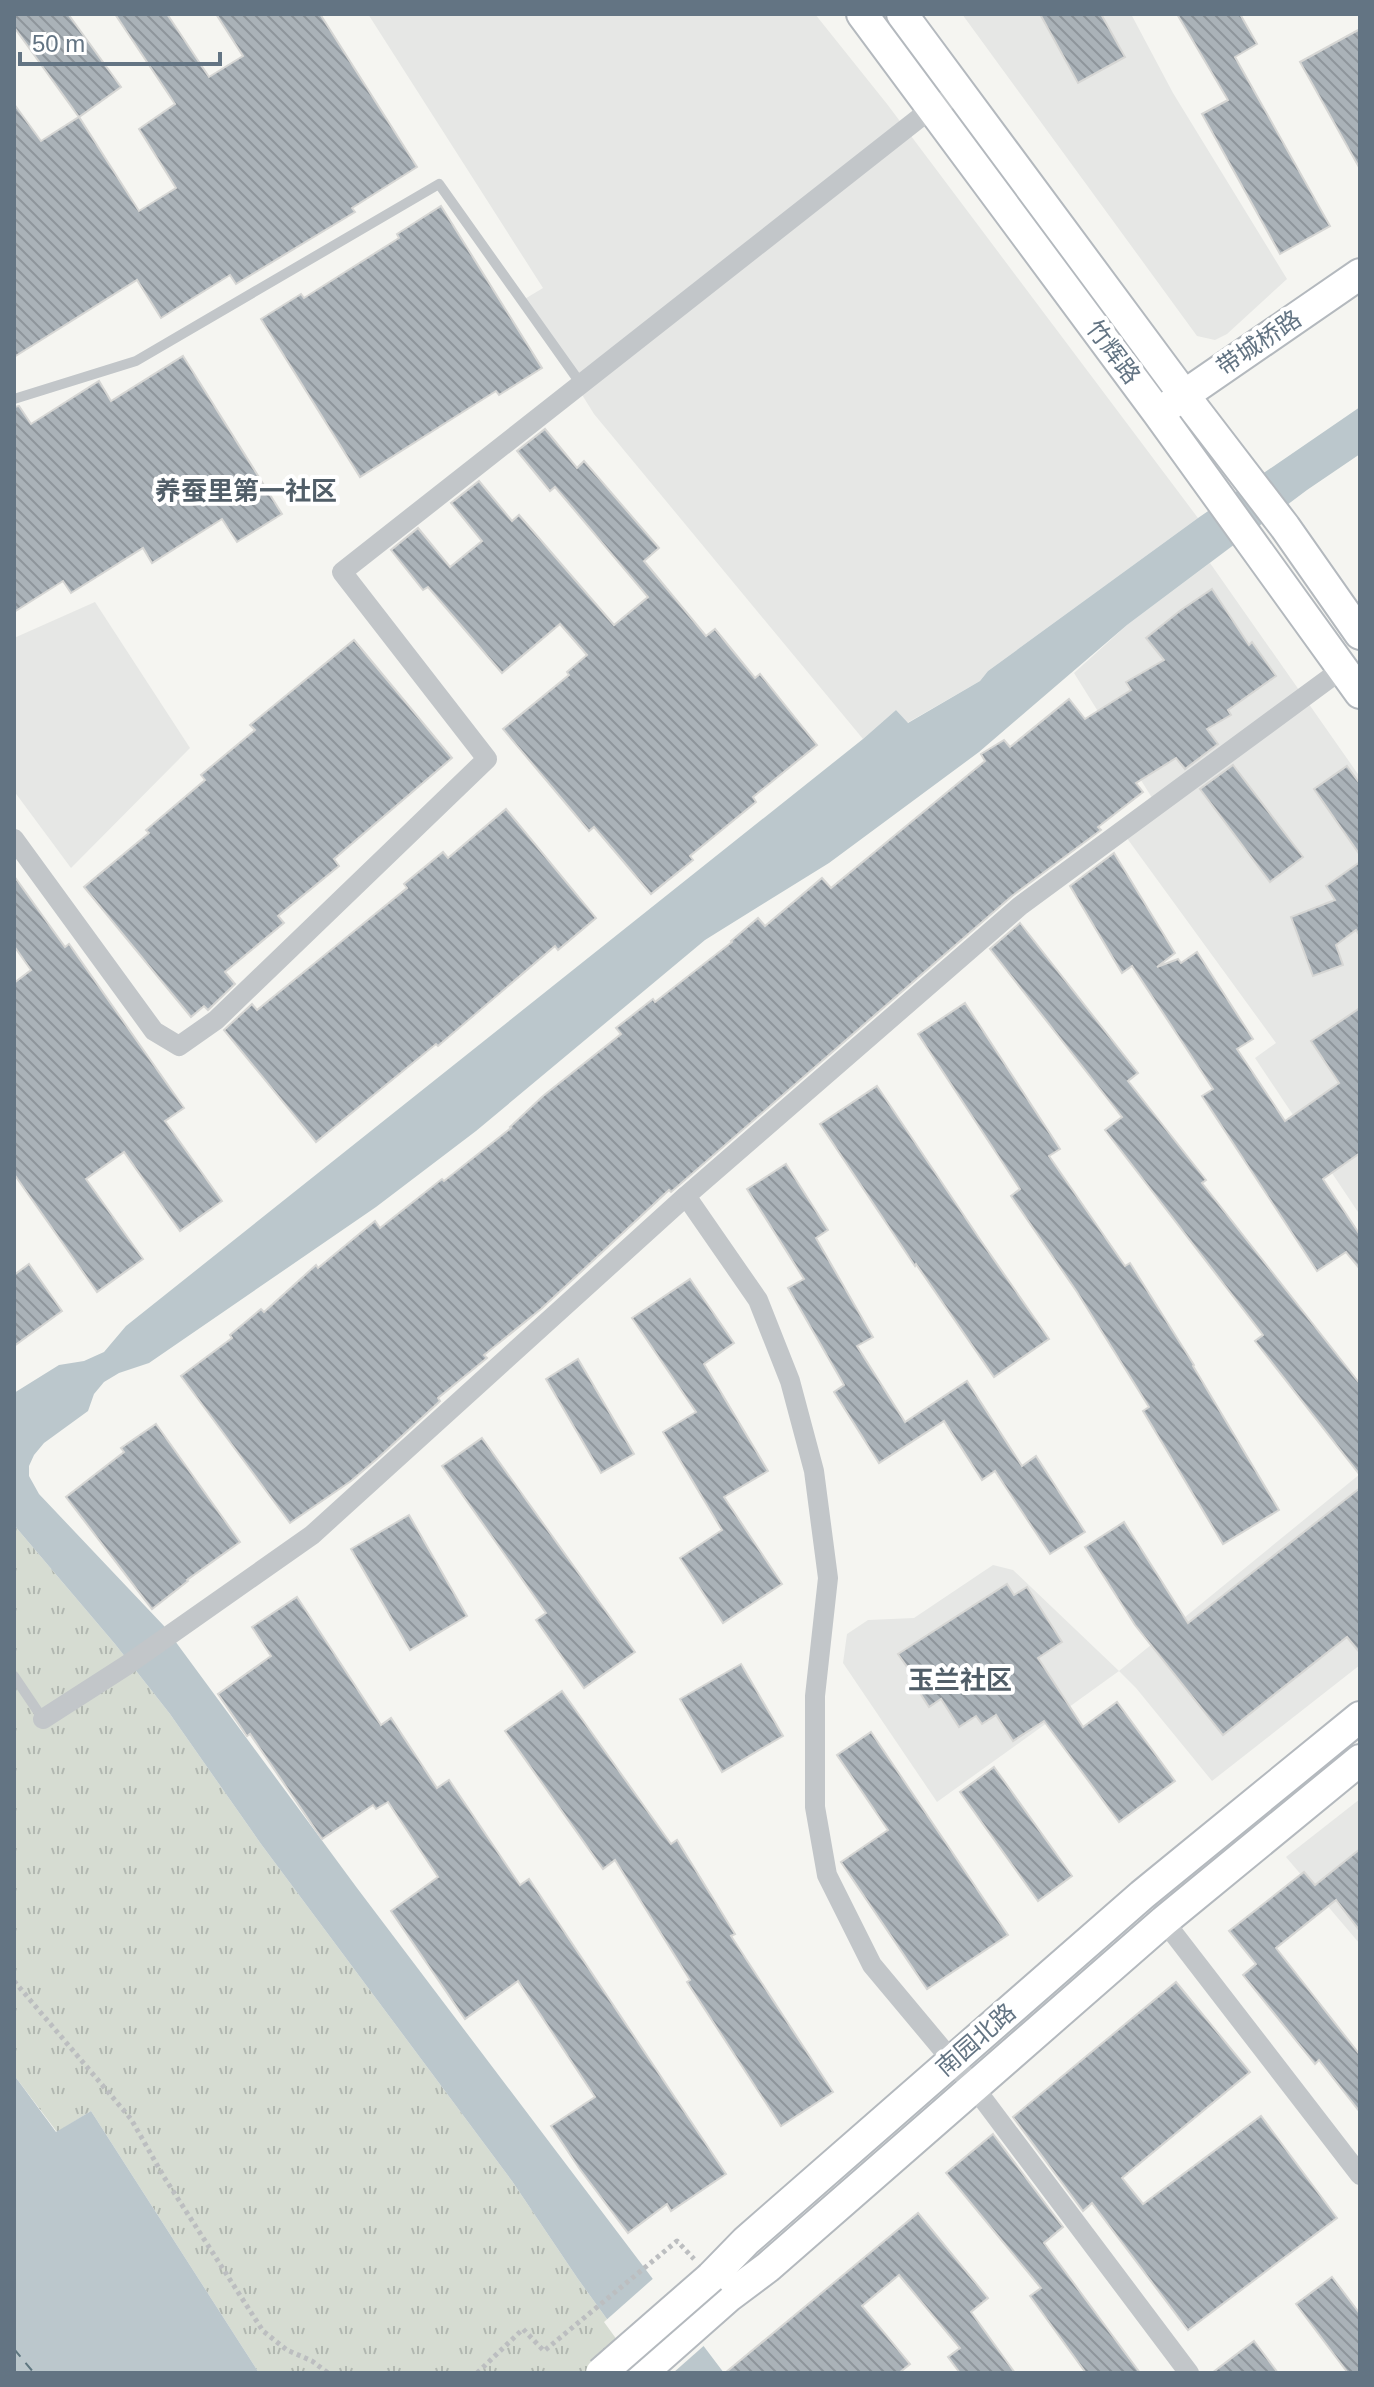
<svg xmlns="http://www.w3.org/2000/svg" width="1374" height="2387" font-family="Arial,'Noto Sans SC',sans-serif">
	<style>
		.built { fill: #e6e7e5 }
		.grass { fill: url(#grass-tufts) }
		.water { fill: #bbc7cc }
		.pier { fill: #f5f5f1 }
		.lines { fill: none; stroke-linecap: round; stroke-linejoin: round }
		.ferry { stroke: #5f7780; stroke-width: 2; stroke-dasharray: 10 8; stroke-linecap: butt }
		.building { fill: url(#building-back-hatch); stroke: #d6d6d4; stroke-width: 2 }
		.secondary-casing { stroke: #b4b9be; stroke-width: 34 }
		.path { stroke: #bcbec0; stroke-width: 5; stroke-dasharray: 4 4; stroke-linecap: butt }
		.lane { stroke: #c2c6c9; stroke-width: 10 }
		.street { stroke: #c2c6c9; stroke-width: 20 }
		.secondary { stroke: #fff; stroke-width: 30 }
		.secondary-bridge-casing { stroke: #b4b9be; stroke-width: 34; stroke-linecap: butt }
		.secondary-bridge { stroke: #fff; stroke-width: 30 }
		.labels { text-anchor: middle; stroke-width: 8; stroke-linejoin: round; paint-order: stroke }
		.street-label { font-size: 24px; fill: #637483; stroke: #fff }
		.neighbourhood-label { font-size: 26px; font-weight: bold; fill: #515e68; stroke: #fff }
	</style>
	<defs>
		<pattern id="grass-tufts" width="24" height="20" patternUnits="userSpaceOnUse" patternTransform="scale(2)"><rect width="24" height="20" fill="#d6dcd2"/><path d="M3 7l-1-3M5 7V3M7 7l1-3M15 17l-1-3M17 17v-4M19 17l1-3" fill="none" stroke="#b1b7b0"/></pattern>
		<pattern id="building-back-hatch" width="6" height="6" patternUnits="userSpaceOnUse" patternTransform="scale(2)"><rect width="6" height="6" fill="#aab2b8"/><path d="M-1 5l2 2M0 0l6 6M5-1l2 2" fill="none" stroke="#8e959b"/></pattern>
	</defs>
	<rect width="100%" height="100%" fill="#f5f5f1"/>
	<g class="built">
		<path d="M 368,14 L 815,14 L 887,104 L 1198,518 L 988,671 L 980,681 L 907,723 L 896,710 L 863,739 L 594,414 L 523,300 L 543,288 Z"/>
		<path d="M 962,14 L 1131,14 L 1173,93 L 1287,279 L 1227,334 L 1215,340 L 1197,336 Z"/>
		<path d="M 1210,563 L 1360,777 L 1360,1215 L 1255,1058 L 1276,1043 L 1121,830 L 1154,801 L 1074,673 L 1127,625 Z"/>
		<path d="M 95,602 L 190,748 L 71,868 L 14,791 L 14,638 Z"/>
		<path d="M 1360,1474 L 1360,1665 L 1212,1781 L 1136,1688 L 1119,1671 L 937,1802 L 843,1663 L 847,1634 L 868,1620 L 914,1618 L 993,1565 L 1013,1570 L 1119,1671 Z"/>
		<path d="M 1360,1799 L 1360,1944 L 1286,1857 Z"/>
	</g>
	<path class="grass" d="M 14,1525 L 115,1644 L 170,1714 L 261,1844 L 512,2181 L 578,2279 L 646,2373 L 259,2373 L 91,2111 L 57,2132 L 14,2075 Z"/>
	<g class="water">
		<path d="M 1360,407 L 1360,454 L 1307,490 L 1127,625 L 979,752 L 829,863 L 705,940 L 476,1131 L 376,1207 L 149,1363 L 119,1373 L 104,1382 L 94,1394 L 88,1411 L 44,1443 L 34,1455 L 29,1466 L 29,1476 L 39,1494 L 164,1626 L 357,1888 L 724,2373 L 646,2373 L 578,2279 L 512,2181 L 261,1844 L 170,1714 L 115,1644 L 14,1525 L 14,1393 L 59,1365 L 84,1361 L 104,1352 L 126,1326 L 863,739 L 896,710 L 908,723 L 980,681 L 988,671 L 1198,518 Z"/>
		<path d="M 14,2075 L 56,2132 L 91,2111 L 259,2373 L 14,2373 Z"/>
	</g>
	<path class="pier" d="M 656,2276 L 707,2343 L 673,2373 L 641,2373 L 604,2322 Z"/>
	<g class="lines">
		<path class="ferry" d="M 14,2349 L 34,2373"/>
	</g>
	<g class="building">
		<path d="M 14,14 L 68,14 L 121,87 L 79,117 L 14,27 Z"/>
		<path d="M 115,14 L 167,14 L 209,77 L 243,56 L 216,14 L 320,14 L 417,167 L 352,208 L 355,212 L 236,284 L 230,275 L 161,318 L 137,280 L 14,357 L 14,104 L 41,141 L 79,117 L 139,211 L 176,188 L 139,129 L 175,104 Z"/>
		<path d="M 1040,14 L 1101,14 L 1125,57 L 1078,83 Z"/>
		<path d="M 1177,14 L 1240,14 L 1257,44 L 1235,57 L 1330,226 L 1280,254 L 1202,114 L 1228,100 Z"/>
		<path d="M 1360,29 L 1360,169 L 1300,62 Z"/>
		<path d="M 441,206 L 542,368 L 499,395 L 496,391 L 360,477 L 261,319 L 301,294 L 304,298 L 399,238 L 397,234 Z"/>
		<path d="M 183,356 L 282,514 L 237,542 L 222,519 L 152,563 L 143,548 L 71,593 L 63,581 L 14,612 L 14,407 L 19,406 L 31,424 L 99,381 L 111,401 Z"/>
		<path d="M 545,429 L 577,468 L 584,461 L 659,548 L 644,561 L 706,636 L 715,629 L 755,678 L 760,674 L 817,745 L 753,797 L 756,802 L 690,856 L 693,860 L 651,894 L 594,827 L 589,831 L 503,729 L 569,675 L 567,672 L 587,655 L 560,624 L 502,673 L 428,587 L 423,590 L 391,550 L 418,528 L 450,567 L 482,541 L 451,503 L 479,481 L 512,521 L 519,515 L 614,625 L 648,597 L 555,487 L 550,491 L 517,451 Z"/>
		<path d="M 1212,589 L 1249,645 L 1252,642 L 1276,676 L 1228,710 L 1231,715 L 1207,729 L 1218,744 L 1185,769 L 1176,758 L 1136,783 L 1143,792 L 1098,827 L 1101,830 L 1012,896 L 671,1192 L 669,1190 L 541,1309 L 484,1355 L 487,1358 L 438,1398 L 440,1401 L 378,1458 L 351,1481 L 290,1523 L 181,1376 L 232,1338 L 230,1335 L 261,1309 L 264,1312 L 316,1265 L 318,1268 L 375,1221 L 380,1228 L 442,1179 L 444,1181 L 511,1128 L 510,1127 L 543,1096 L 621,1034 L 616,1028 L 653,999 L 655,1002 L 732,942 L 731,941 L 758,918 L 765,926 L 822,878 L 831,888 L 985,761 L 981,754 L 1004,740 L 1010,747 L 1069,699 L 1085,719 L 1131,690 L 1126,682 L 1164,660 L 1146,638 L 1181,610 Z"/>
		<path d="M 354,640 L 452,758 L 334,859 L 339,866 L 278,916 L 284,923 L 225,972 L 235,984 L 208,1010 L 204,1006 L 191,1017 L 84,887 L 149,833 L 146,830 L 205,780 L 201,775 L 255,730 L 250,725 Z"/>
		<path d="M 1233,765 L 1303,857 L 1270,882 L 1200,789 Z"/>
		<path d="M 1347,766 L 1360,784 L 1360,855 L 1314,789 Z"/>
		<path d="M 506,809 L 596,918 L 558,950 L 555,946 L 438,1046 L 436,1044 L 316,1142 L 224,1030 L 252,1004 L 257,1010 L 326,954 L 407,888 L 404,884 L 443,852 L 448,858 Z"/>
		<path d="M 1114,853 L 1175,953 L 1157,967 L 1178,959 L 1181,963 L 1197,952 L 1253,1039 L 1237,1049 L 1285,1121 L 1339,1083 L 1311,1041 L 1360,1008 L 1360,1153 L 1323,1179 L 1360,1235 L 1360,1269 L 1346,1252 L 1317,1271 L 1202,1096 L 1213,1089 L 1132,966 L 1122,973 L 1070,886 Z"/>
		<path d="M 1360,862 L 1360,936 L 1356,930 L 1336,945 L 1343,965 L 1313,976 L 1291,917 L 1335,900 L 1326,886 Z"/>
		<path d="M 14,876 L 65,947 L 69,944 L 184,1108 L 165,1121 L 222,1201 L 180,1231 L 124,1152 L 86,1179 L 143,1259 L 97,1292 L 14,1174 L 14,983 L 31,970 L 14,946 Z"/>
		<path d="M 1020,923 L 1138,1073 L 1128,1081 L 1206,1180 L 1202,1183 L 1360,1384 L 1360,1475 L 1255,1341 L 1263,1335 L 1105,1130 L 1122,1117 L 990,949 Z"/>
		<path d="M 965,1003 L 1060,1149 L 1049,1156 L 1125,1266 L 1130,1263 L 1194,1365 L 1193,1366 L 1279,1510 L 1223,1544 L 1143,1411 L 1149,1407 L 1077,1292 L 1011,1196 L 1020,1189 L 918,1034 Z"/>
		<path d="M 877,1086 L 981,1241 L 1049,1339 L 994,1377 L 916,1264 L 915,1266 L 820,1124 Z"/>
		<path d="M 786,1164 L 828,1230 L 816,1238 L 873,1337 L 857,1346 L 905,1422 L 967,1381 L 1022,1466 L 1036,1456 L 1085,1532 L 1050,1554 L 995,1471 L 982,1480 L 944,1421 L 879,1463 L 834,1392 L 844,1385 L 788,1288 L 804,1279 L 747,1189 Z"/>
		<path d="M 29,1264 L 62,1311 L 14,1346 L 14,1275 Z"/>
		<path d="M 690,1279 L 734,1343 L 704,1364 L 768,1471 L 724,1497 L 782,1584 L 723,1623 L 680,1558 L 722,1530 L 663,1432 L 696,1412 L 632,1318 Z"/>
		<path d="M 578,1359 L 634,1454 L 601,1473 L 546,1379 Z"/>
		<path d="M 156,1424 L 240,1542 L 187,1580 L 188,1581 L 152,1609 L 66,1497 L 124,1452 L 121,1448 Z"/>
		<path d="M 482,1438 L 635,1652 L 584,1688 L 536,1620 L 546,1613 L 442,1466 Z"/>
		<path d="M 1360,1488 L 1360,1653 L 1347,1637 L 1223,1735 L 1135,1625 L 1085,1547 L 1124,1522 L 1188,1623 Z"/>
		<path d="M 409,1515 L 467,1616 L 410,1650 L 351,1549 Z"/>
		<path d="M 1007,1584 L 1014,1595 L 1027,1587 L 1062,1642 L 1038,1658 L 1083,1727 L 1117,1702 L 1175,1781 L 1119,1822 L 1044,1721 L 1013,1741 L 996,1715 L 982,1724 L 976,1716 L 959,1727 L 941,1699 L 929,1707 L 909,1676 L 912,1674 L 898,1654 Z"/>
		<path d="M 297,1597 L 381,1725 L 391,1718 L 437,1788 L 449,1780 L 520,1885 L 529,1879 L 726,2174 L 671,2211 L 667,2204 L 628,2233 L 579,2168 L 551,2126 L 595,2097 L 518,1981 L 465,2019 L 391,1911 L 438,1877 L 388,1802 L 376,1809 L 373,1805 L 322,1839 L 250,1734 L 247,1736 L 218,1694 L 271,1656 L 252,1627 Z"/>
		<path d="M 741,1664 L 783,1736 L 722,1772 L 680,1699 Z"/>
		<path d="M 562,1691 L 671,1844 L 677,1840 L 735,1934 L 731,1936 L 833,2092 L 781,2126 L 687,1982 L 690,1980 L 615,1860 L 603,1869 L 505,1731 Z"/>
		<path d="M 871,1732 L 1008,1935 L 927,1989 L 841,1862 L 888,1830 L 837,1755 Z"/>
		<path d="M 994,1767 L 1072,1876 L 1038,1901 L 960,1792 Z"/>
		<path d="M 1360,1849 L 1360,1931 L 1336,1900 L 1276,1948 L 1360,2055 L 1360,2112 L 1319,2060 L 1315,2064 L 1243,1975 L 1256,1964 L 1229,1931 L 1304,1872 L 1315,1885 Z"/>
		<path d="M 1176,1982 L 1250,2072 L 1122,2178 L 1143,2204 L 1261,2116 L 1337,2218 L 1188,2330 L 1092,2203 L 1083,2211 L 1013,2117 Z"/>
		<path d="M 993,2134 L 1063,2227 L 1044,2243 L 1140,2373 L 1086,2373 L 1030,2296 L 1041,2288 L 946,2173 Z"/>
		<path d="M 918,2213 L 988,2298 L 971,2312 L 1015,2373 L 960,2373 L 948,2357 L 960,2348 L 899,2275 L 862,2306 L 910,2364 L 899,2373 L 725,2373 Z"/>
		<path d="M 1332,2277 L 1360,2314 L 1360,2373 L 1348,2373 L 1296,2304 Z"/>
		<path d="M 1254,2341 L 1278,2373 L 1212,2373 Z"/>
	</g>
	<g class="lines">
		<g class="secondary-casing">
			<g id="secondary">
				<path d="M 862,14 L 1158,413 L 1360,693"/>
				<path d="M 902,14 L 1196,411 L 1285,527 L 1360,634"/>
				<path d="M 1167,407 L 1360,274"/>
				<path d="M 711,2277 L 746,2241 L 1142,1895 L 1360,1717"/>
				<path d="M 642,2373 L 728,2297 L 768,2267 L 1164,1921 L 1360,1760"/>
			</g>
		</g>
		<g class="path">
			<path d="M 14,1981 L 131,2119 L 164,2177 L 263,2331 L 287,2350 L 312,2361 L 328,2373"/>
			<path d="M 477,2373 L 523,2329 L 544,2351 L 677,2241 L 694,2259"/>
		</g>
		<g class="lane">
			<path d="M 14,399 L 136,361 L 439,184 L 581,384"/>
			<path d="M 14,1676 L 43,1719"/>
		</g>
		<g class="street">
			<path d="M 14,839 L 154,1031 L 179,1046 L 216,1020 L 487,759 L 342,572 L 932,108 L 960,93"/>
			<path d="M 43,1719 L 127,1665 L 312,1535 L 686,1196"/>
			<path d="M 1164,1921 L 1360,2175"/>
			<path d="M 1189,2373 L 974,2087 L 872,1965 L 827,1875 L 815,1807 L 815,1696 L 828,1578 L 814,1471 L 790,1381 L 758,1300 L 686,1196 L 1020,906 L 1342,669"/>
		</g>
		<use href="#secondary" class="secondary"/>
		<g class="secondary-bridge-casing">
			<path id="secondary-bridge" d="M 601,2373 L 711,2277"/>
		</g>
		<use href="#secondary-bridge" class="secondary-bridge"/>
	</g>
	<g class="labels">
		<g class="street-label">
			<text transform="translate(1259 343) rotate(-34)" y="8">带城桥路</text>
			<text transform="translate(1113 352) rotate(53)" y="8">竹辉路</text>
			<text transform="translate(976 2040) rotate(-41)" y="8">南园北路</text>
		</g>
		<g class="neighbourhood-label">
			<text x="246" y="500">养蚕里第一社区</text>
			<text x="960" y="1689">玉兰社区</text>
		</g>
	</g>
	<rect width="1374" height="2387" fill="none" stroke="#637483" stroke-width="32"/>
	<path d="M20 52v12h200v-12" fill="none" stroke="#637483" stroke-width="4"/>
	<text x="32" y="52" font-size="24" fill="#637483" stroke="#ffffff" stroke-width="6" paint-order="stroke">50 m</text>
</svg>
